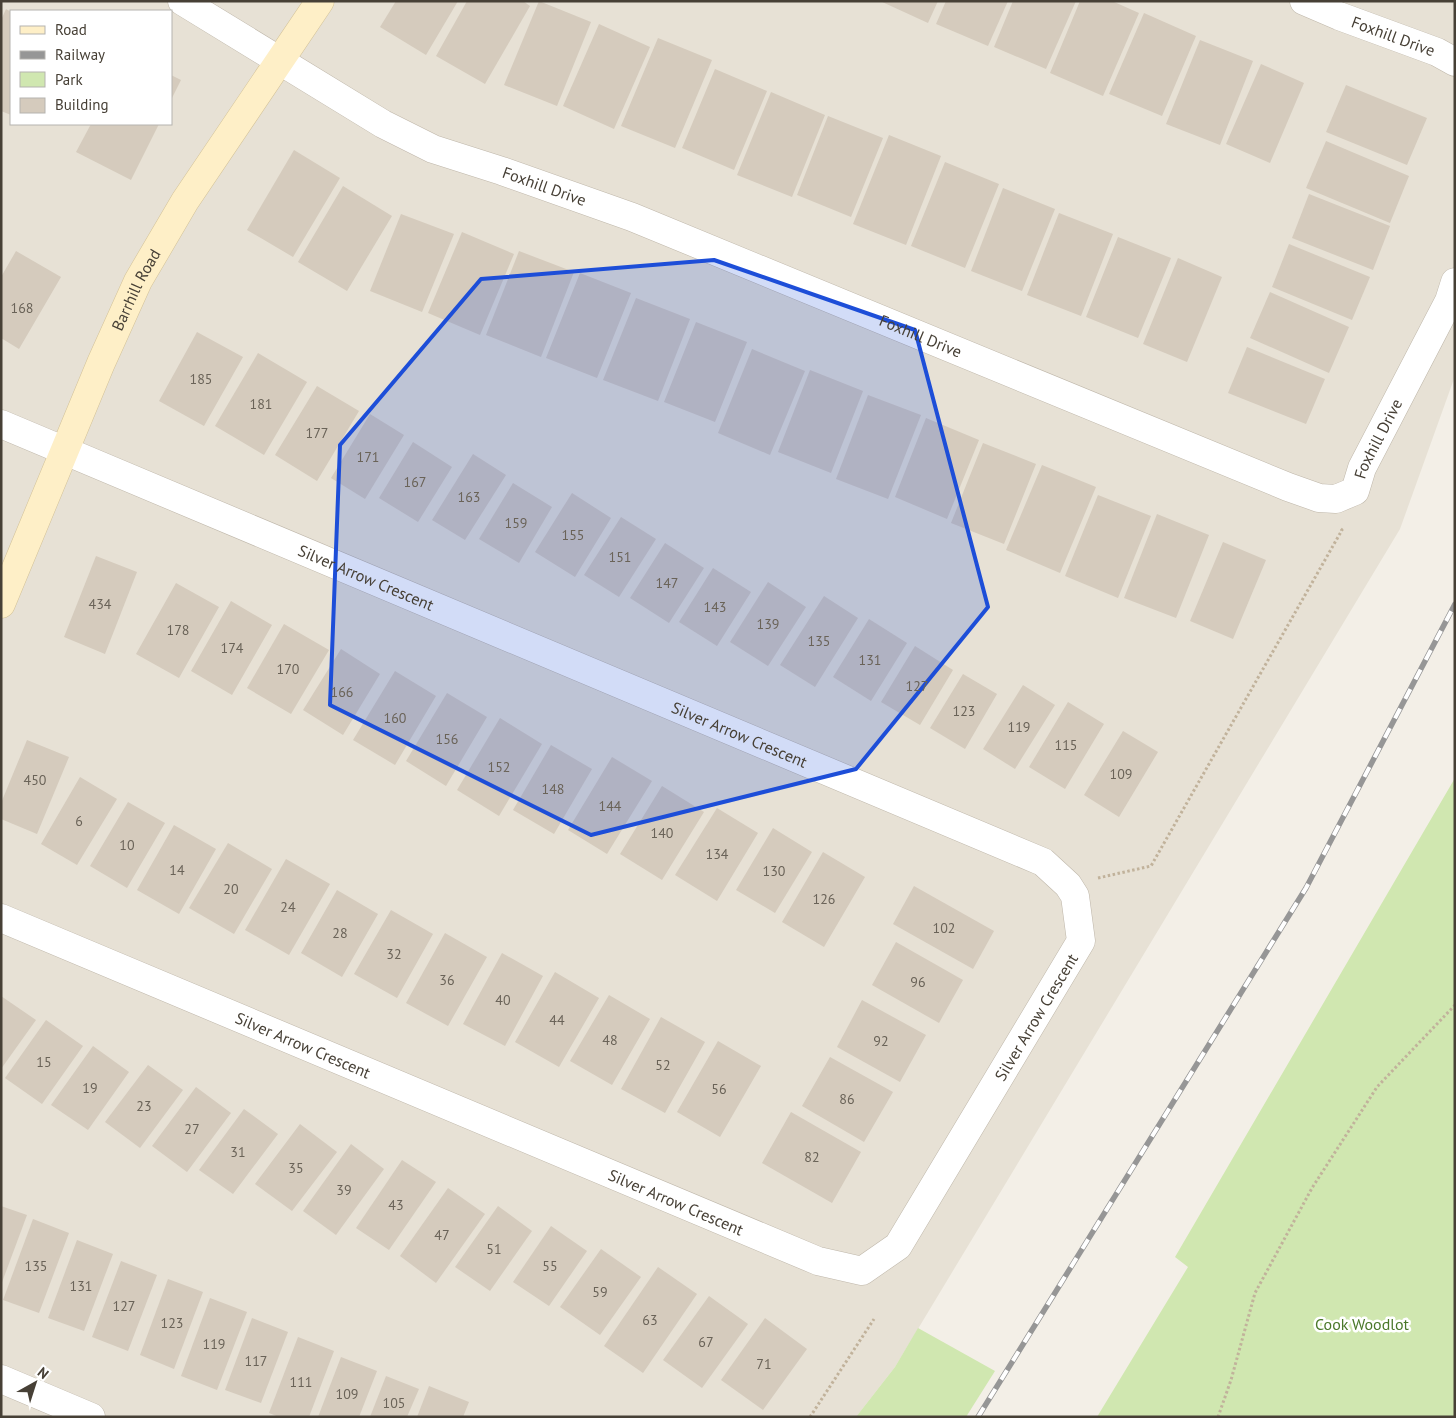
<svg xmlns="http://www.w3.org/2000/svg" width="1456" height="1418" font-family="'PT Sans',sans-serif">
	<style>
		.residential { fill: #e7e1d5; fill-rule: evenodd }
		.green { fill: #d0e7b0 }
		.building { fill: #d5cbbd }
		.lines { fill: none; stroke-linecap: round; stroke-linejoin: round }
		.street-casing { stroke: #bfb7aa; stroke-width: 29 }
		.secondary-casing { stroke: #d3c298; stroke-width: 29 }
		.path { stroke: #c1b29b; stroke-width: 3; stroke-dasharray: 2.5 2.5; stroke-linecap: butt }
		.street { stroke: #fff; stroke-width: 28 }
		.secondary { stroke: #feefc7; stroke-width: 28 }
		.rail-casing { stroke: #969696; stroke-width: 5.5 }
		.rail { stroke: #fff; stroke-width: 4; stroke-dasharray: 11; stroke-linecap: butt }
		.marked { fill: #1d4ed8; fill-opacity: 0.2; stroke: #1d4ed8; stroke-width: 4; stroke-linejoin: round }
		.labels { text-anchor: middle; stroke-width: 5; stroke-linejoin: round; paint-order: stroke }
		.number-label { font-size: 14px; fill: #6a6358 }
		.street-label { font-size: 16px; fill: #474036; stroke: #fff }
		.park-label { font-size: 16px; fill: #4a782a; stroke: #fff }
	</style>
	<rect width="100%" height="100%" fill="#f3efe7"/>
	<path class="residential" d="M 1,1 L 1455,1 L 1455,376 L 1400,529 L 895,1367 L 856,1417 L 1,1417 ZM 11,11 L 171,11 L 171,124 L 11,124 Z"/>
	<g class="green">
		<path d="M 1455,778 L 1455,1417 L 1097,1417 L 1188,1267 L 1175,1257 Z"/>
		<path d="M 918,1328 L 995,1371 L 966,1417 L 856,1417 L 895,1367 Z"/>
	</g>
	<g class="building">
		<path d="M 396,1 L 458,1 L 426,55 L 380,27 Z"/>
		<path d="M 467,1 L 523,1 L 530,6 L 485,84 L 436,56 Z"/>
		<path d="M 539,1 L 591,22 L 557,106 L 504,85 Z"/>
		<path d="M 880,1 L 938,1 L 928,23 Z"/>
		<path d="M 946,1 L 1008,1 L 988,46 L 936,24 Z"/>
		<path d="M 1013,1 L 1076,1 L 1046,69 L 994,47 Z"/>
		<path d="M 1080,1 L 1112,1 L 1139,13 L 1103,96 L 1050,73 Z"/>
		<path d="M 6,9 L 11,12 L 11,115 L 1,111 L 1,20 Z"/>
		<path d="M 1144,13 L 1196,36 L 1162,116 L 1109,94 Z"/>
		<path d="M 599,24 L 650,47 L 614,129 L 563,106 Z"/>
		<path d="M 658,38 L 712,60 L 675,148 L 621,126 Z"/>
		<path d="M 1200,40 L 1253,61 L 1220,145 L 1166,124 Z"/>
		<path d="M 1261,64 L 1304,83 L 1270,163 L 1226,144 Z"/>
		<path d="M 715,69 L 767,91 L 734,170 L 682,148 Z"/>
		<path d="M 171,75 L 181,80 L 171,100 Z"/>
		<path d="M 1346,85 L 1427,118 L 1407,165 L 1326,132 Z"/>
		<path d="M 771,92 L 825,115 L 792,197 L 737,175 Z"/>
		<path d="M 828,116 L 883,138 L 851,217 L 797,195 Z"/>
		<path d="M 91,124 L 159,124 L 131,180 L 76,152 Z"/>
		<path d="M 889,135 L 941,156 L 906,245 L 853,224 Z"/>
		<path d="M 1326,141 L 1409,176 L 1390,223 L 1306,188 Z"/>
		<path d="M 294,150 L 340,178 L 293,257 L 247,230 Z"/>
		<path d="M 945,162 L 999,184 L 965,268 L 911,246 Z"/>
		<path d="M 343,186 L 392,216 L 347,291 L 298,262 Z"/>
		<path d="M 1003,188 L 1055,209 L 1022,291 L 971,271 Z"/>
		<path d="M 1309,194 L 1390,226 L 1373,270 L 1292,238 Z"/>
		<path d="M 1059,213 L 1113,234 L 1081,316 L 1027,295 Z"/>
		<path d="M 401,214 L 454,234 L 422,312 L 370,291 Z"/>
		<path d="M 462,232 L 514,254 L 480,335 L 428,313 Z"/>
		<path d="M 1118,237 L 1171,258 L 1138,338 L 1086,317 Z"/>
		<path d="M 1289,244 L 1370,277 L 1352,320 L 1272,287 Z"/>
		<path d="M 16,251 L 61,277 L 19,349 L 1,338 L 1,277 Z"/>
		<path d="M 519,251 L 574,272 L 541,357 L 486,335 Z"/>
		<path d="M 1178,258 L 1222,277 L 1187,362 L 1143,344 Z"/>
		<path d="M 580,273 L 631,293 L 597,378 L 546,358 Z"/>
		<path d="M 1270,292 L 1349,327 L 1329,373 L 1250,338 Z"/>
		<path d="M 636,298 L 690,319 L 658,401 L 603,380 Z"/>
		<path d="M 696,322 L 747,342 L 715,422 L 664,402 Z"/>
		<path d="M 197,332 L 243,357 L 204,426 L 159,401 Z"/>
		<path d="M 1247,347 L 1325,379 L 1306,424 L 1228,393 Z"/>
		<path d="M 752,349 L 805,371 L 770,455 L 718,433 Z"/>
		<path d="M 258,353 L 307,382 L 264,455 L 215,426 Z"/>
		<path d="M 810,370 L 863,391 L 831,473 L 778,452 Z"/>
		<path d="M 317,386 L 359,411 L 317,481 L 275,455 Z"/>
		<path d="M 868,395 L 921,415 L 888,499 L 836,479 Z"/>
		<path d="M 370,414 L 404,435 L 365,499 L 331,478 Z"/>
		<path d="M 926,418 L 979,440 L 947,519 L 895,497 Z"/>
		<path d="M 413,442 L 452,467 L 418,522 L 379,498 Z"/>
		<path d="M 983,443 L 1036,464 L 1004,544 L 951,523 Z"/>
		<path d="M 473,454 L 506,475 L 465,540 L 432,520 Z"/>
		<path d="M 1042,465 L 1096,487 L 1060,573 L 1006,550 Z"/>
		<path d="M 513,483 L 552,507 L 519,563 L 479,539 Z"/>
		<path d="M 572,493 L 611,518 L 575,577 L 535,552 Z"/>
		<path d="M 1098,495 L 1151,516 L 1118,598 L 1065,576 Z"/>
		<path d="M 1157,514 L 1209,535 L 1176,618 L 1124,598 Z"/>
		<path d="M 621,517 L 656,539 L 619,597 L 584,575 Z"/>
		<path d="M 1223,542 L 1266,560 L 1233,639 L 1190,621 Z"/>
		<path d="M 665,543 L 704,568 L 669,623 L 630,598 Z"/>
		<path d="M 96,556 L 137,572 L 105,654 L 64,637 Z"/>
		<path d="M 713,568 L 751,592 L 717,646 L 679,622 Z"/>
		<path d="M 768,582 L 806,607 L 768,666 L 730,642 Z"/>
		<path d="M 176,583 L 219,607 L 179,678 L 136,654 Z"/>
		<path d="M 824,596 L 858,618 L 815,687 L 780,665 Z"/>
		<path d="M 231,601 L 272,625 L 232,695 L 191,671 Z"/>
		<path d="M 869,619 L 907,643 L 871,701 L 833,677 Z"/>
		<path d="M 284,624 L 329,650 L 291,714 L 247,688 Z"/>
		<path d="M 915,646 L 953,670 L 920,725 L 881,702 Z"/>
		<path d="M 341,649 L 380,674 L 343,735 L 303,710 Z"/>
		<path d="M 395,671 L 436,696 L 395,765 L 353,740 Z"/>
		<path d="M 963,674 L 997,694 L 965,749 L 930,728 Z"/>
		<path d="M 1023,685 L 1055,705 L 1015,769 L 983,749 Z"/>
		<path d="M 447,693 L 487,717 L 446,786 L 406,761 Z"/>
		<path d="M 1068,702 L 1104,724 L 1065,789 L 1029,767 Z"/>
		<path d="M 500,718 L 542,744 L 499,816 L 457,790 Z"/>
		<path d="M 1123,731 L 1158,752 L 1119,817 L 1084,795 Z"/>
		<path d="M 27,740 L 69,757 L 37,834 L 1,819 L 1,803 Z"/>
		<path d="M 551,745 L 592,769 L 554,834 L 513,810 Z"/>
		<path d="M 612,757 L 652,781 L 607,854 L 568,830 Z"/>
		<path d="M 80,777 L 117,799 L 77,865 L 41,844 Z"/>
		<path d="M 662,786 L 704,812 L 662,880 L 620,854 Z"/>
		<path d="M 128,802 L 165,823 L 127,888 L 90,866 Z"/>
		<path d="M 717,808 L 758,833 L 717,901 L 675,875 Z"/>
		<path d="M 174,825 L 216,849 L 179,914 L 137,890 Z"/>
		<path d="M 773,828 L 812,852 L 775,913 L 736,890 Z"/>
		<path d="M 228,843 L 272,869 L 234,934 L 189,908 Z"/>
		<path d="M 823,852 L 865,877 L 824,947 L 782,922 Z"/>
		<path d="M 286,859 L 330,884 L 289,955 L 245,930 Z"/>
		<path d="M 914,886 L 994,931 L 973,969 L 893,924 Z"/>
		<path d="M 337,890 L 378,914 L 342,977 L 301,953 Z"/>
		<path d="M 391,910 L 433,934 L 397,998 L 354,974 Z"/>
		<path d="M 445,933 L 487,957 L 448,1026 L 406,1003 Z"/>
		<path d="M 896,942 L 963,980 L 939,1023 L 872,985 Z"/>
		<path d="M 502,953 L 543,976 L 505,1046 L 463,1024 Z"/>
		<path d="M 555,972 L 599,998 L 559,1067 L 515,1042 Z"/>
		<path d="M 609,995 L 650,1019 L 612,1085 L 570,1061 Z"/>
		<path d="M 1,996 L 36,1020 L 1,1069 Z"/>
		<path d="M 862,1000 L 926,1035 L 900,1082 L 837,1047 Z"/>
		<path d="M 661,1017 L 705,1042 L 665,1113 L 621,1089 Z"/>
		<path d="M 46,1020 L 83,1046 L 42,1104 L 5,1078 Z"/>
		<path d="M 718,1041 L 761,1066 L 720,1137 L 677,1112 Z"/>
		<path d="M 93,1046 L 129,1072 L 88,1130 L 51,1105 Z"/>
		<path d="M 830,1057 L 893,1092 L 864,1142 L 802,1106 Z"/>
		<path d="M 148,1065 L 183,1090 L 140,1148 L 105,1122 Z"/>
		<path d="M 196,1087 L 231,1113 L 187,1172 L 152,1146 Z"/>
		<path d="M 244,1109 L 278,1134 L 233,1194 L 199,1170 Z"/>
		<path d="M 791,1112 L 861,1152 L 832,1203 L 762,1163 Z"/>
		<path d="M 300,1124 L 337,1152 L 292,1211 L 255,1184 Z"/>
		<path d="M 351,1144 L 384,1169 L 336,1235 L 303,1211 Z"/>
		<path d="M 402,1160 L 436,1182 L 389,1250 L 356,1228 Z"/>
		<path d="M 448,1188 L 485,1214 L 436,1283 L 400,1256 Z"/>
		<path d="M 1,1206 L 27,1215 L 1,1285 Z"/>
		<path d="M 498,1206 L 532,1231 L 490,1291 L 455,1267 Z"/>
		<path d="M 33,1219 L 69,1233 L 39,1313 L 3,1300 Z"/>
		<path d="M 551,1226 L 587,1251 L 549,1306 L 513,1282 Z"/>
		<path d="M 77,1240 L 113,1254 L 84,1331 L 48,1318 Z"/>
		<path d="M 601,1249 L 641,1277 L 600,1335 L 560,1307 Z"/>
		<path d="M 121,1261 L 157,1275 L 128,1351 L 92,1337 Z"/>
		<path d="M 658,1267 L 697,1294 L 643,1373 L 604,1346 Z"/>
		<path d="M 168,1279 L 203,1292 L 174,1369 L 140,1355 Z"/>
		<path d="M 709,1296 L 748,1324 L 702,1388 L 663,1360 Z"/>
		<path d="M 210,1298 L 247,1312 L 217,1390 L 181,1376 Z"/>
		<path d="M 252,1318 L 288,1332 L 261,1403 L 225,1390 Z"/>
		<path d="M 765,1318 L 807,1349 L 763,1410 L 721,1380 Z"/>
		<path d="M 298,1337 L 334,1351 L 309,1417 L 279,1417 L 269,1413 Z"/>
		<path d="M 341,1357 L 377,1371 L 359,1417 L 318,1417 Z"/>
		<path d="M 386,1376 L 419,1389 L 407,1417 L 370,1417 Z"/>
		<path d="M 429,1386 L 469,1402 L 463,1417 L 417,1417 Z"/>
	</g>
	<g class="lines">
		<g class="street-casing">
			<g id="street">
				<path id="s1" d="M 182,1 L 383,124 L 433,149 L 502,171 L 632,217 L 1288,487 L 1319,498 L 1336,499 L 1355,491 L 1362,468 L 1449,301 L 1455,282"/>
				<path id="s2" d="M 1304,1 L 1339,16 L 1437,52 L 1455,62"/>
				<path id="s3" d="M 1,424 L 1043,862 L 1068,885 L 1075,896 L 1081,941 L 898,1246 L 862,1271 L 818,1261 L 1,918"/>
				<path d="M 1,1379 L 91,1417"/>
			</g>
		</g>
		<g class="secondary-casing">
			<g id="secondary">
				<path id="s4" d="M 1,604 L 101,363 L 138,281 L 185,201 L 320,1"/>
			</g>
		</g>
		<g class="path">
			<path d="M 1098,878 L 1151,866 L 1342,530 L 1340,528"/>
			<path d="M 810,1417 L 874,1319"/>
			<path d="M 1218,1417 L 1231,1380 L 1255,1293 L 1312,1188 L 1377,1087 L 1455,1005"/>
		</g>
		<use href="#street" class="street"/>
		<use href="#secondary" class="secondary"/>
		<g class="rail-casing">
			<path id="rail" d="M 978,1417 L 1306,888 L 1455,604"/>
		</g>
		<use href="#rail" class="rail"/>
	</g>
	<path class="marked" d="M 714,260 L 915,330 L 988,607 L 856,769 L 591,835 L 330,705 L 340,445 L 481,279 Z"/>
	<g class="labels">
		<g class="number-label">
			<text x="22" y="313">168</text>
			<text x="201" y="384">185</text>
			<text x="261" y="409">181</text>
			<text x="317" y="438">177</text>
			<text x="368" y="462">171</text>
			<text x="415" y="487">167</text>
			<text x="469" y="502">163</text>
			<text x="516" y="528">159</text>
			<text x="573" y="540">155</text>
			<text x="620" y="562">151</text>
			<text x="667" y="588">147</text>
			<text x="100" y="609">434</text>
			<text x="715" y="612">143</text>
			<text x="768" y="629">139</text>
			<text x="178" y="635">178</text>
			<text x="819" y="646">135</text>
			<text x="232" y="653">174</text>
			<text x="870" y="665">131</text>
			<text x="288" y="674">170</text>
			<text x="917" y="691">127</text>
			<text x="342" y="697">166</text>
			<text x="964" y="716">123</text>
			<text x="395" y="723">160</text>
			<text x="1019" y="732">119</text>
			<text x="447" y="744">156</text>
			<text x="1066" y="750">115</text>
			<text x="499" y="772">152</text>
			<text x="1121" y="779">109</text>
			<text x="35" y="785">450</text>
			<text x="553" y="794">148</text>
			<text x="610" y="811">144</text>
			<text x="79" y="826">6</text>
			<text x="662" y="838">140</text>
			<text x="127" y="850">10</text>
			<text x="717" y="859">134</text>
			<text x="177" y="875">14</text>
			<text x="774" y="876">130</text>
			<text x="231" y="894">20</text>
			<text x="824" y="904">126</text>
			<text x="288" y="912">24</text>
			<text x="944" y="933">102</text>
			<text x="340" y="938">28</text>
			<text x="394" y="959">32</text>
			<text x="447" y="985">36</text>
			<text x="918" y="987">96</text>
			<text x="503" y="1005">40</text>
			<text x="557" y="1025">44</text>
			<text x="610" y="1045">48</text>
			<text x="881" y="1046">92</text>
			<text x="44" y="1067">15</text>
			<text x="663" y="1070">52</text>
			<text x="90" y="1093">19</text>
			<text x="719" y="1094">56</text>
			<text x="847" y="1104">86</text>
			<text x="144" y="1111">23</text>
			<text x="192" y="1134">27</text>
			<text x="238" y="1157">31</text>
			<text x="812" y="1162">82</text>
			<text x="296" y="1173">35</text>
			<text x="344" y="1195">39</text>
			<text x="396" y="1210">43</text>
			<text x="442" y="1240">47</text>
			<text x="494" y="1254">51</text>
			<text x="36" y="1271">135</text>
			<text x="550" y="1271">55</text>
			<text x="81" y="1291">131</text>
			<text x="600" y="1297">59</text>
			<text x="124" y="1311">127</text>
			<text x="650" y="1325">63</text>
			<text x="172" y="1328">123</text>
			<text x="706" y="1347">67</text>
			<text x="214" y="1349">119</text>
			<text x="256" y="1366">117</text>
			<text x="764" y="1369">71</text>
			<text x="301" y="1387">111</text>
			<text x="347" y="1399">109</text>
			<text x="394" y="1408">105</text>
		</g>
		<g class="street-label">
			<text dy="6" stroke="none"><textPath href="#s2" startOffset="96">Foxhill Drive</textPath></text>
			<text dy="6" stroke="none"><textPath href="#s1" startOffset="409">Foxhill Drive</textPath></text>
			<text dy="6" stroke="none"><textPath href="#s4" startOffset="342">Barrhill Road</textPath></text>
			<text dy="6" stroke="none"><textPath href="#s1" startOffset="814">Foxhill Drive</textPath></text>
			<text dy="6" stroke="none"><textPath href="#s1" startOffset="1339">Foxhill Drive</textPath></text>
			<text dy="6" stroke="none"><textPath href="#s3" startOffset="396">Silver Arrow Crescent</textPath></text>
			<text dy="6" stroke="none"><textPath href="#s3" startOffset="801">Silver Arrow Crescent</textPath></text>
			<text transform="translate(1036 1017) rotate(-59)" y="6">Silver Arrow Crescent</text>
			<text transform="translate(303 1045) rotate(23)" y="6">Silver Arrow Crescent</text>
			<text transform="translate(676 1202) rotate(23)" y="6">Silver Arrow Crescent</text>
		</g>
		<g class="park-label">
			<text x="1362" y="1330">Cook Woodlot</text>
		</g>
	</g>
	<rect width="1456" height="1418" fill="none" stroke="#474036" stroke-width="5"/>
	<rect x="10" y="10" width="162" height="115" fill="#ffffff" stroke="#b5b3af"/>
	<rect x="20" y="26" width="25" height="8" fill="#feefc7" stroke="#b5b3af"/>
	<text x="55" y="35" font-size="15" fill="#474036">Road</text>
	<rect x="20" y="51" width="25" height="8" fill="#969696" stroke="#b5b3af"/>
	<text x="55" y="60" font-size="15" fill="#474036">Railway</text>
	<rect x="20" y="72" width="25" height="15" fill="#d0e7b0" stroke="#b5b3af"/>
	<text x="55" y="85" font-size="15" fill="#474036">Park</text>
	<rect x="20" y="98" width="25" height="15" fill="#d5cbbd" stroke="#b5b3af"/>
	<text x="55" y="110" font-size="15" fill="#474036">Building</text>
	<g transform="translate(35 1383) rotate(39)" stroke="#ffffff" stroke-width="4" paint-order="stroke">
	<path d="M0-4L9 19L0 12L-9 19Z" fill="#474036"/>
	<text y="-8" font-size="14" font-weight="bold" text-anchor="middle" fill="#474036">N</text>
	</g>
</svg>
